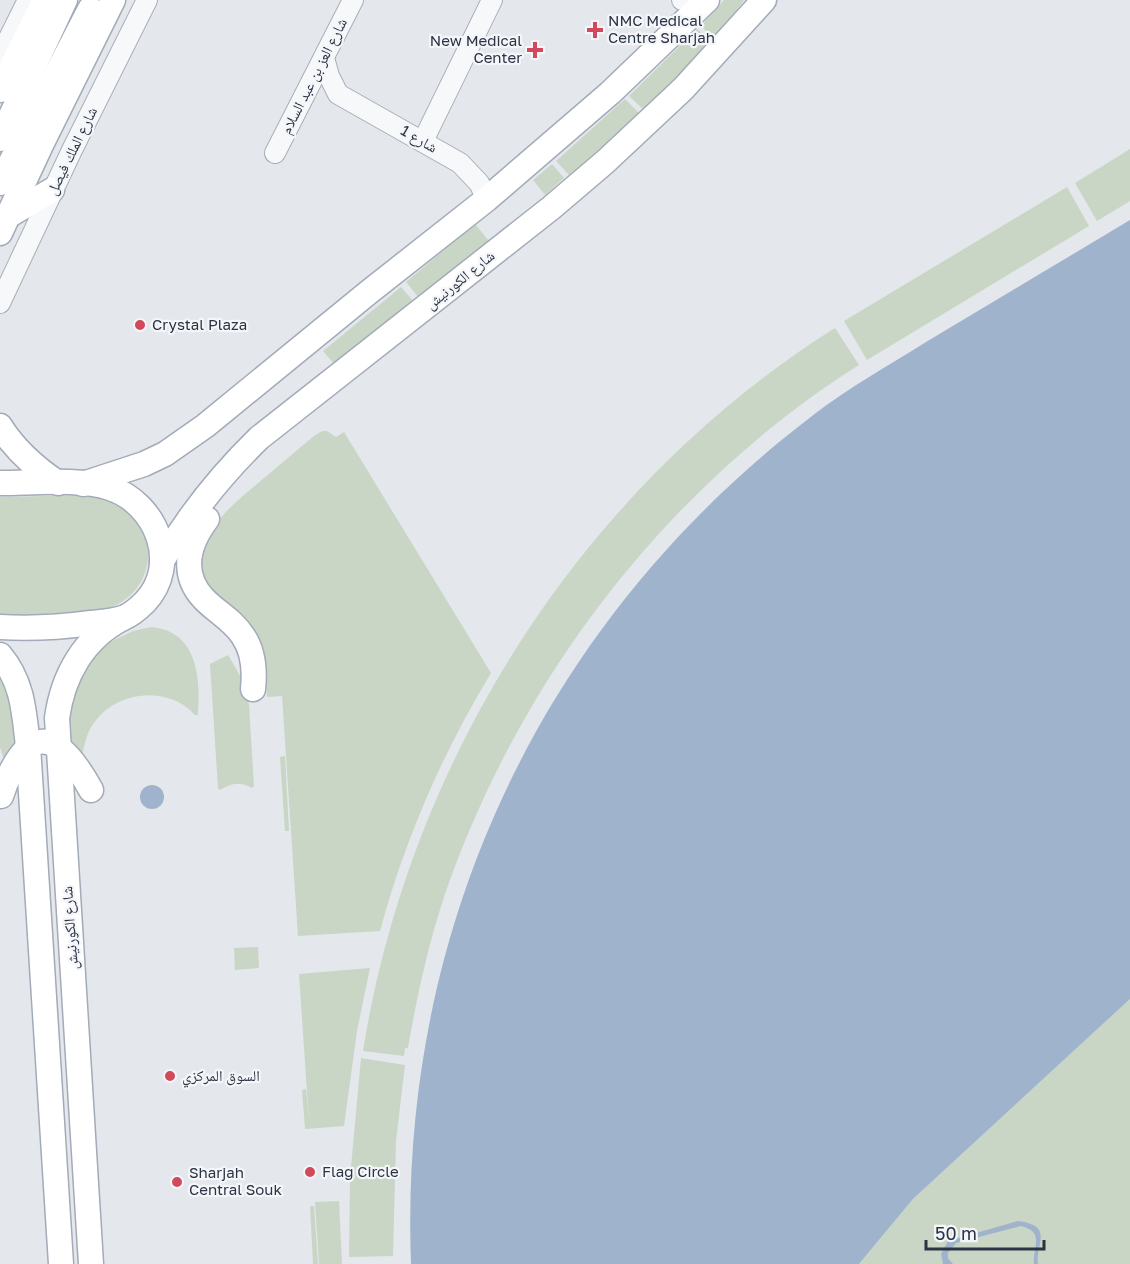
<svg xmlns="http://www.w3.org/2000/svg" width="1130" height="1264" font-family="'Golos Text','Noto Naskh Arabic',sans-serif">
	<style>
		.green { fill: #c9d6c5 }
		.water { fill: #9fb4cc }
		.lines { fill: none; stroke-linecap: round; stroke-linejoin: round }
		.minor-casing { stroke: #a9aeb7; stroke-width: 22 }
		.major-casing { stroke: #a3abb8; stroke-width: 27 }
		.minor { stroke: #f7f8fa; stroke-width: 20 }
		.major { stroke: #fff; stroke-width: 24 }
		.poi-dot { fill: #d1495b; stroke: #f4f6f9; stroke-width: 2 }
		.labels { text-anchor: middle; stroke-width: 4.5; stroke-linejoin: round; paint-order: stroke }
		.poi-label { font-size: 15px; fill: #2b3445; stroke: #f4f6f9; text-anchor: start }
		.street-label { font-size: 15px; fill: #2b3445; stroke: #f4f6f9 }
	</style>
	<rect width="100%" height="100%" fill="#e4e7ec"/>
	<g class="green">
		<path d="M 724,0 L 744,0 L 715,39 L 701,26 Z"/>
		<path d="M 697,29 L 712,43 L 645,111 L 629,96 Z"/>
		<path d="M 625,99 L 640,114 L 613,140 L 569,175 L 556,161 Z"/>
		<path d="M 1130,149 L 1130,201 L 1097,221 L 1075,183 Z"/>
		<path d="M 552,164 L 564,178 L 545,195 L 533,180 Z"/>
		<path d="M 1067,187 L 1089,226 L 867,360 L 844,321 Z"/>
		<path d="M 475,224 L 489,241 L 419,298 L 406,282 Z"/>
		<path d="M 401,287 L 414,302 L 336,366 L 323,351 Z"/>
		<path d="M 835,328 L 859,365 C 667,486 519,680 445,894 C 428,945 417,996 408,1048 L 405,1048 L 404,1056 L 363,1051 C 410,757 583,487 835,328 Z"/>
		<path d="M 322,431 L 327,431 L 336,437 L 344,432 L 491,673 C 442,754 405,839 380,931 L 298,936 L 282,696 L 267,697 C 265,662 266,638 238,613 C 229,604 218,599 210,589 C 176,546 236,502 264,478 C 281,464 297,450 314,436 Z"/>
		<path d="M 90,495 C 98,497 110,498 117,502 C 160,528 159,588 110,608 C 96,614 80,613 65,613 C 43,614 22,615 0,616 L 0,497 Z"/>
		<path d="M 151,627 C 197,631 201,677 198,715 L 195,715 C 169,686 120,690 96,720 C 87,731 84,744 82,758 L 70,744 L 68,711 L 86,664 L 106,644 L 133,631 Z"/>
		<path d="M 228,655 L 242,679 L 249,704 L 254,786 L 252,788 C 240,781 231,783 220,790 L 218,788 L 210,664 Z"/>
		<path d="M 0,670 L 10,685 L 17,740 L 15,751 L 5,763 L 0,747 Z"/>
		<path d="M 285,756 L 289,831 L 285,831 L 280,757 Z"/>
		<path d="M 258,947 L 259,968 L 235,970 L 234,948 Z"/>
		<path d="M 370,968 L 357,1031 L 344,1126 L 305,1129 L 302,1090 L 306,1089 L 309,1122 L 299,974 Z"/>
		<path d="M 1130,999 L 1130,1264 L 859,1264 L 913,1199 Z"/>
		<path d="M 361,1058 L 405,1065 L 396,1141 L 393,1256 L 349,1257 L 350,1178 Z"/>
		<path d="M 339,1201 L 342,1264 L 319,1264 L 315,1202 Z"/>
		<path d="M 310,1206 L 314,1206 L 318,1264 L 313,1264 Z"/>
	</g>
	<g class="water">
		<path d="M 1130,220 L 1130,999 L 913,1199 L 859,1264 L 411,1264 C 398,926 544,620 812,416 C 848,388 888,366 926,342 C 994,301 1062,261 1130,220 Z"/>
		<circle cx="152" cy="797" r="12"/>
		<path d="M 1018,1221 C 1055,1226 1035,1244 1038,1264 L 1034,1264 C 1032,1248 1046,1232 1021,1226 L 956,1243 L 948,1253 L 948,1258 L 953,1264 L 943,1264 L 941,1254 L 948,1241 Z"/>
	</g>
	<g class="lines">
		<g class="minor-casing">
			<g id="minor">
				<path d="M 682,0 L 706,1"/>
				<path d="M 0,56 L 28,0"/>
				<path d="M 324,58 L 329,76 L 338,94 L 460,163 L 479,183 L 487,199"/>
				<path d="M 423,141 L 492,0"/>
				<path d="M 275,153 L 353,0"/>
				<path d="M 0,303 L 72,150 L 147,0"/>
			</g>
		</g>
		<g class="major-casing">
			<g id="major">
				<path d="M 0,90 L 45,0"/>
				<path d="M 0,139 L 65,0"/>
				<path d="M 0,183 L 90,9"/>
				<path d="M 8,216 L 52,190"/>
				<path d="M 0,233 L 42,143 L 113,0"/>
				<path d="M 0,426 C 15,450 34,467 58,483"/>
				<path d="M 0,483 C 32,483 80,478 110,488 C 156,503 181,564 145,602 C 139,608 131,615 123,618 C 114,621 101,622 91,623 C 61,627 31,629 0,627"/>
				<path d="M 83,484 L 144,464 L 165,454 L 205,426 L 369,292 L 487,199 L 610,93 L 707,0"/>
				<path d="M 207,519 C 189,543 180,573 203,598 C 216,612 233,620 243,636 C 254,652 255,670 253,689"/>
				<path d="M 162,561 C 189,515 221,475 259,438 L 551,208 L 605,162 L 683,89 L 764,0"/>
				<path d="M 0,655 C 23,682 24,712 28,746 L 61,1264"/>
				<path d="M 1,796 C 26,723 56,726 91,790"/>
				<path d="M 91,1264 L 57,718 C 63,675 84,638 123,618"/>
			</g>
		</g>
		<use href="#minor" class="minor"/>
		<use href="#major" class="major"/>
	</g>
	<g class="poi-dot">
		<path d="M592 21h6v6h6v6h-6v6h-6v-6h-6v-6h6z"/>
		<path d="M532 41h6v6h6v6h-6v6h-6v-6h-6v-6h6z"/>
		<circle cx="140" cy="325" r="6"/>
		<circle cx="170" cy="1076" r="6"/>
		<circle cx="310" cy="1172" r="6"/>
		<circle cx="177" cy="1182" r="6"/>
	</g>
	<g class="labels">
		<g class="poi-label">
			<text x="608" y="26">NMC Medical<tspan x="608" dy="17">Centre Sharjah</tspan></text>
			<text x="522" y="46" text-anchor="end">New Medical<tspan x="522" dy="17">Center</tspan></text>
			<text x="152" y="330">Crystal Plaza</text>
			<text x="182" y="1081">السوق المركزي</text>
			<text x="322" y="1177">Flag Circle</text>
			<text x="189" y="1178">Sharjah<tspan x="189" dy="17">Central Souk</tspan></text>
		</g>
		<g class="street-label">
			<text transform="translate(314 76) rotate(-63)" y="5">شارع العز بن عبد السلام</text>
			<text transform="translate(419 139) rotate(30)" y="5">شارع 1</text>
			<text transform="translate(72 151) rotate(-64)" y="5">شارع الملك فيصل</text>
			<text transform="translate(460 280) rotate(-39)" y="5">شارع الكورنيش</text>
			<text transform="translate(70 928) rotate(-94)" y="5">شارع الكورنيش</text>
		</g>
	</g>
	<path d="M926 1240v9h118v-9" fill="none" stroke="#2b3445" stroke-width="3"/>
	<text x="935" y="1240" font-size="18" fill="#2b3445" stroke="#f4f6f9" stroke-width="4.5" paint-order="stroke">50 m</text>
</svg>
